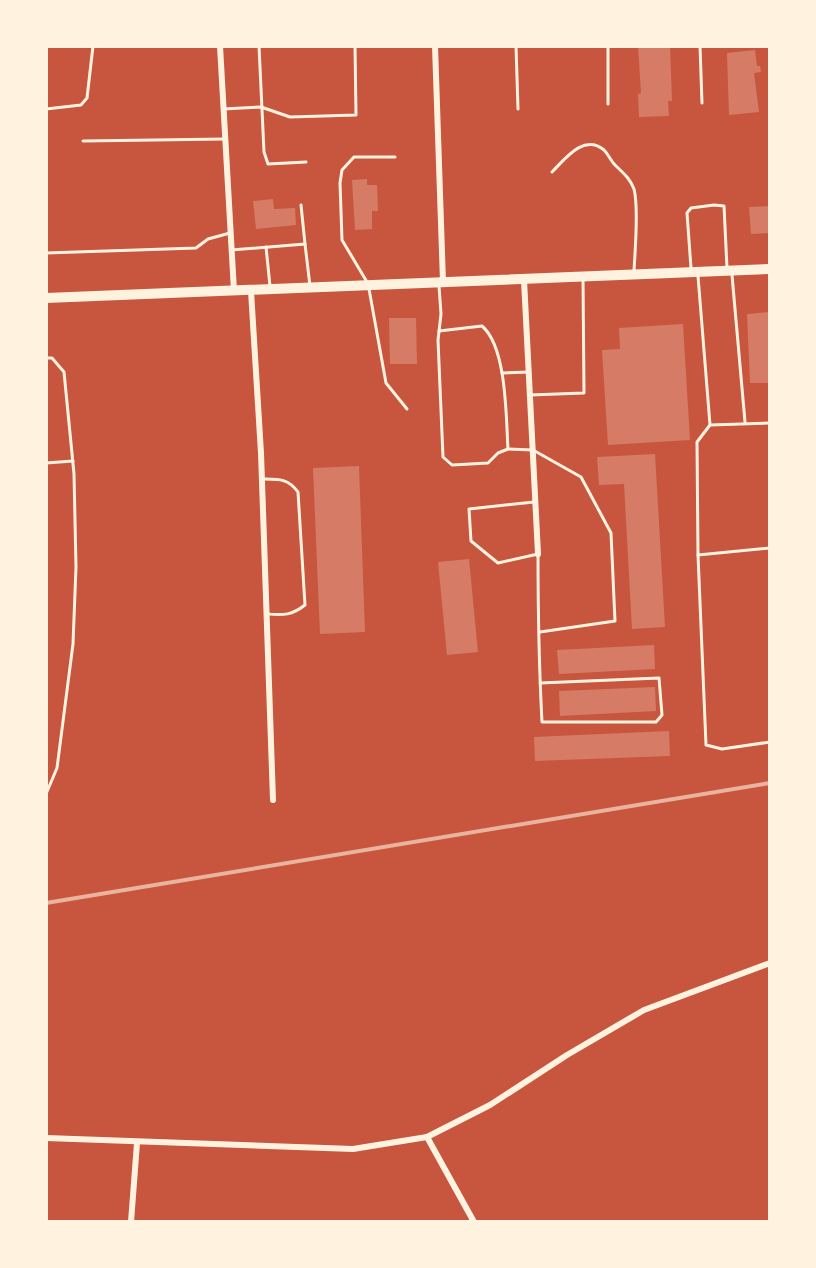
<svg xmlns="http://www.w3.org/2000/svg" width="816" height="1268" font-family="'Golos Text',sans-serif">
	<style>
		.building { fill: #d67c66 }
		.lines { fill: none; stroke-linecap: round; stroke-linejoin: round }
		.service { stroke: #fff3e0; stroke-width: 3 }
		.minor { stroke: #fff3e0; stroke-width: 6 }
		.primary { stroke: #fff3e0; stroke-width: 10 }
		.rail { stroke: #e9b49f; stroke-width: 4 }
	</style>
	<rect width="100%" height="100%" fill="#c8553d"/>
	<g class="building">
		<path d="M 638,46 L 670,46 L 672,101 L 668,101 L 669,116 L 639,117 L 638,94 L 641,93 Z"/>
		<path d="M 755,50 L 757,66 L 760,66 L 761,72 L 754,73 L 759,112 L 729,115 L 727,53 Z"/>
		<path d="M 367,179 L 367,185 L 377,185 L 378,211 L 372,211 L 372,229 L 355,230 L 352,180 Z"/>
		<path d="M 273,199 L 274,209 L 295,208 L 296,225 L 256,229 L 253,201 Z"/>
		<path d="M 770,206 L 770,233 L 751,234 L 749,207 Z"/>
		<path d="M 769,312 L 770,383 L 750,383 L 747,314 Z"/>
		<path d="M 389,318 L 416,318 L 417,364 L 390,364 Z"/>
		<path d="M 683,324 L 690,440 L 608,445 L 602,350 L 620,349 L 619,328 Z"/>
		<path d="M 655,454 L 665,627 L 632,629 L 624,484 L 599,485 L 597,457 Z"/>
		<path d="M 359,466 L 365,632 L 320,634 L 313,468 Z"/>
		<path d="M 469,559 L 478,652 L 447,655 L 438,562 Z"/>
		<path d="M 654,645 L 655,669 L 559,674 L 557,650 Z"/>
		<path d="M 655,687 L 656,711 L 560,716 L 559,691 Z"/>
		<path d="M 669,731 L 670,756 L 535,761 L 534,737 Z"/>
	</g>
	<g class="lines">
		<g class="service">
			<path d="M 259,46 L 264,152 L 268,164 L 306,162"/>
			<path d="M 516,46 L 518,109"/>
			<path d="M 608,46 L 608,104"/>
			<path d="M 700,46 L 702,103"/>
			<path d="M 46,109 L 81,105 L 87,98 L 93,46"/>
			<path d="M 223,109 L 261,107 L 290,117 L 356,115 L 355,46"/>
			<path d="M 83,141 L 225,139"/>
			<path d="M 552,172 C 565,159 584,133 604,150 C 608,154 611,161 615,165 C 623,173 630,178 634,189 C 639,207 635,251 634,271"/>
			<path d="M 301,205 L 305,244"/>
			<path d="M 266,247 L 270,286"/>
			<path d="M 231,250 L 305,244 L 310,286"/>
			<path d="M 46,253 L 196,248 L 208,239 L 230,233"/>
			<path d="M 691,268 L 687,213 L 691,208 L 714,205 L 724,206 L 727,268"/>
			<path d="M 732,275 L 745,422"/>
			<path d="M 698,276 L 710,425 L 770,423"/>
			<path d="M 367,282 L 342,240 L 340,183 L 342,170 L 354,157 L 395,157"/>
			<path d="M 439,286 L 441,314 L 438,340 L 443,457 L 452,465 L 488,463 L 498,453 L 508,449 L 533,450 L 581,477 L 611,533 L 615,621 L 540,632"/>
			<path d="M 369,289 L 386,383 L 407,409"/>
			<path d="M 439,331 L 482,326 C 507,347 506,418 508,449"/>
			<path d="M 46,358 L 52,358 L 64,372 L 74,474 L 76,567 L 73,644 L 57,768 L 46,794"/>
			<path d="M 502,373 L 529,372"/>
			<path d="M 530,395 L 584,393 L 583,278"/>
			<path d="M 710,425 L 697,442 L 698,555 L 770,548"/>
			<path d="M 46,463 L 73,461"/>
			<path d="M 262,479 C 278,479 288,478 298,492 L 305,605 C 291,616 283,615 266,614"/>
			<path d="M 534,502 L 469,509 L 471,541 L 498,563 L 538,554 C 538,611 539,666 542,722 L 656,722 L 662,715 L 659,678 L 540,683"/>
			<path d="M 698,555 L 706,745 L 722,749 L 770,742"/>
		</g>
		<g class="minor">
			<path d="M 220,46 L 234,291"/>
			<path d="M 435,46 L 443,282"/>
			<path d="M 524,280 L 538,554"/>
			<path d="M 251,291 L 261,453 L 273,800"/>
			<path d="M 427,1137 L 474,1222"/>
			<path d="M 46,1138 L 353,1149 L 427,1137 L 490,1105 L 567,1055 L 644,1010 L 770,963"/>
			<path d="M 131,1222 L 137,1143"/>
		</g>
		<path class="primary" d="M 46,298 L 770,269"/>
		<path class="rail" d="M 46,903 L 770,783"/>
	</g>
	<rect width="816" height="1268" fill="none" stroke="#fff3e0" stroke-width="96"/>
</svg>
